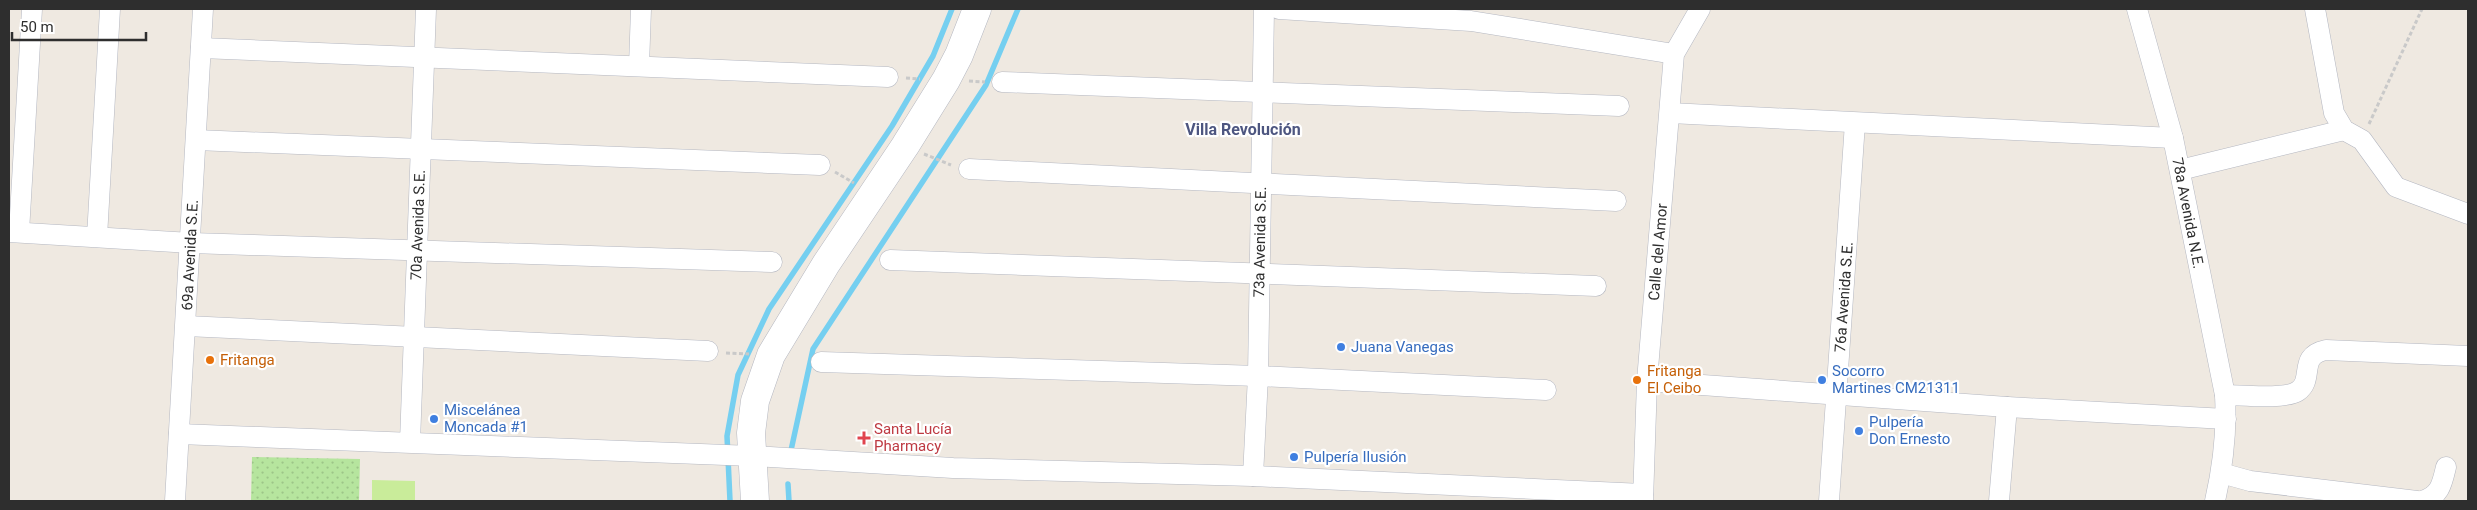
<svg xmlns="http://www.w3.org/2000/svg" width="2477" height="510" font-family="Roboto,sans-serif">
	<style>
		.grass { fill: url(#grass-dots) }
		.pitch { fill: #c9ec9a }
		.lines { fill: none; stroke-linecap: round; stroke-linejoin: round }
		.stream { stroke: #75cff0; stroke-width: 5.5 }
		.street-casing { stroke: #b4b7c1; stroke-width: 21 }
		.secondary-casing { stroke: #b4b7c1; stroke-width: 29 }
		.path { stroke: #c9c9c9; stroke-width: 3; stroke-dasharray: 4 2.5; stroke-linecap: butt }
		.street { stroke: #fff; stroke-width: 20 }
		.secondary { stroke: #fff; stroke-width: 28 }
		.shop-dot { fill: #3f7fe0; stroke: #fff; stroke-width: 2 }
		.food-dot { fill: #e8710a; stroke: #fff; stroke-width: 2 }
		.health-dot { fill: #e0444e; stroke: #fff; stroke-width: 2 }
		.labels { text-anchor: middle; stroke-width: 4.5; stroke-linejoin: round; paint-order: stroke }
		.street-label { font-size: 15px; fill: #2e2e2e; stroke: #fff }
		.shop-label { font-size: 15px; fill: #366cbe; stroke: #fff; text-anchor: start }
		.food-label { font-size: 15px; fill: #c56008; stroke: #fff; text-anchor: start }
		.health-label { font-size: 15px; fill: #be3a42; stroke: #fff; text-anchor: start }
		.neighbourhood-label { font-size: 16px; font-weight: bold; fill: #4d5680; stroke: #fff }
	</style>
	<defs>
		<pattern id="grass-dots" width="8" height="8" patternUnits="userSpaceOnUse" patternTransform="scale(1.25)"><rect width="8" height="8" fill="#b6e59e"/><path d="M2 2h.1M6 6h.1" fill="none" stroke="#9dc588" stroke-width="1.8" stroke-linecap="round"/></pattern>
	</defs>
	<rect width="100%" height="100%" fill="#efe9e1"/>
	<path class="grass" d="M 252,457 L 360,459 L 359,501 L 251,501 Z"/>
	<path class="pitch" d="M 372,480 L 415,481 L 415,501 L 372,501 Z"/>
	<g class="lines">
		<g class="stream">
			<path d="M 790,455 L 813,349 L 986,85 L 1018,9"/>
			<path d="M 788,484 L 789,501"/>
			<path d="M 730,501 L 727,436 L 738,375 L 769,309 L 892,126 L 933,56 L 952,9"/>
		</g>
		<g class="street-casing">
			<g id="street">
				<path d="M 1279,9 L 1471,21 L 1674,54"/>
				<path d="M 2137,9 L 2173,138 L 2225,395 C 2227,431 2223,466 2215,501"/>
				<path d="M 2315,9 L 2334,113 L 2344,130 L 2362,140 L 2396,187 L 2468,214"/>
				<path d="M 201,48 L 888,77"/>
				<path d="M 639,66 L 641,9"/>
				<path d="M 1002,82 L 1619,106"/>
				<path d="M 1670,113 L 2173,138"/>
				<path d="M 196,140 L 820,165"/>
				<path d="M 969,169 L 1616,201"/>
				<path d="M 2180,170 L 2344,130"/>
				<path d="M 9,232 L 191,243 L 772,262"/>
				<path d="M 19,232 L 32,9"/>
				<path d="M 97,237 L 110,9"/>
				<path d="M 890,260 L 1596,286"/>
				<path d="M 186,326 L 708,351"/>
				<path d="M 821,362 L 1258,376 L 1546,390"/>
				<path d="M 1647,381 L 2007,407 L 2226,419"/>
				<path d="M 2225,395 C 2241,395 2285,400 2298,391 C 2315,379 2297,356 2326,350 L 2468,356"/>
				<path d="M 179,434 L 752,456 L 953,468 L 1253,476 L 1643,494"/>
				<path d="M 410,442 L 426,9"/>
				<path d="M 2221,473 L 2250,481 L 2417,501"/>
				<path d="M 1253,476 L 1258,376 L 1264,9"/>
				<path d="M 175,501 L 203,9"/>
				<path d="M 1643,501 L 1647,381 L 1674,54 L 1700,9"/>
				<path d="M 1829,501 L 1855,123"/>
				<path d="M 1999,501 L 2007,407"/>
				<path d="M 2422,501 C 2440,496 2442,484 2446,467"/>
			</g>
		</g>
		<g class="secondary-casing">
			<path id="secondary" d="M 755,501 L 751,433 L 755,401 L 771,355 L 826,264 L 905,146 L 946,80 L 959,55 L 977,9"/>
		</g>
		<g class="path">
			<path d="M 906,78 L 920,79"/>
			<path d="M 969,81 L 985,82"/>
			<path d="M 2369,124 L 2422,9"/>
			<path d="M 924,154 L 951,165"/>
			<path d="M 835,172 L 854,183"/>
			<path d="M 726,353 L 749,354"/>
		</g>
		<use href="#street" class="street"/>
		<use href="#secondary" class="secondary"/>
	</g>
	<g class="shop-dot">
		<circle cx="1341" cy="347" r="5"/>
		<circle cx="1822" cy="380" r="5"/>
		<circle cx="434" cy="419" r="5"/>
		<circle cx="1859" cy="431" r="5"/>
		<circle cx="1294" cy="457" r="5"/>
	</g>
	<g class="food-dot">
		<circle cx="210" cy="360" r="5"/>
		<circle cx="1637" cy="380" r="5"/>
	</g>
	<path class="health-dot" d="M861.5 430.5h5v5h5v5h-5v5h-5v-5h-5v-5h5z"/>
	<g class="labels">
		<g class="street-label">
			<text transform="translate(2188 213) rotate(79)" y="5">78a Avenida N.E.</text>
			<text transform="translate(418 225) rotate(-88)" y="5">70a Avenida S.E.</text>
			<text transform="translate(1260 242) rotate(-89)" y="5">73a Avenida S.E.</text>
			<text transform="translate(1658 252) rotate(-85)" y="5">Calle del Amor</text>
			<text transform="translate(190 255) rotate(-87)" y="5">69a Avenida S.E.</text>
			<text transform="translate(1844 297) rotate(-86)" y="5">76a Avenida S.E.</text>
		</g>
		<g class="shop-label">
			<text x="1351" y="352">Juana Vanegas</text>
			<text x="1832" y="376">Socorro<tspan x="1832" dy="17">Martines CM21311</tspan></text>
			<text x="444" y="415">Miscelánea<tspan x="444" dy="17">Moncada #1</tspan></text>
			<text x="1869" y="427">Pulpería<tspan x="1869" dy="17">Don Ernesto</tspan></text>
			<text x="1304" y="462">Pulpería Ilusión</text>
		</g>
		<g class="food-label">
			<text x="220" y="365">Fritanga</text>
			<text x="1647" y="376">Fritanga<tspan x="1647" dy="17">El Ceibo</tspan></text>
		</g>
		<g class="health-label">
			<text x="874" y="434">Santa Lucía<tspan x="874" dy="17">Pharmacy</tspan></text>
		</g>
		<g class="neighbourhood-label">
			<text x="1243" y="135">Villa Revolución</text>
		</g>
	</g>
	<rect width="2477" height="510" fill="none" stroke="#2e2e2e" stroke-width="20"/>
	<path d="M12 32v8h134v-8" fill="none" stroke="#2e2e2e" stroke-width="2.5"/>
	<text x="20" y="32" font-size="15" fill="#2e2e2e" stroke="#ffffff" stroke-width="4" paint-order="stroke">50 m</text>
</svg>
